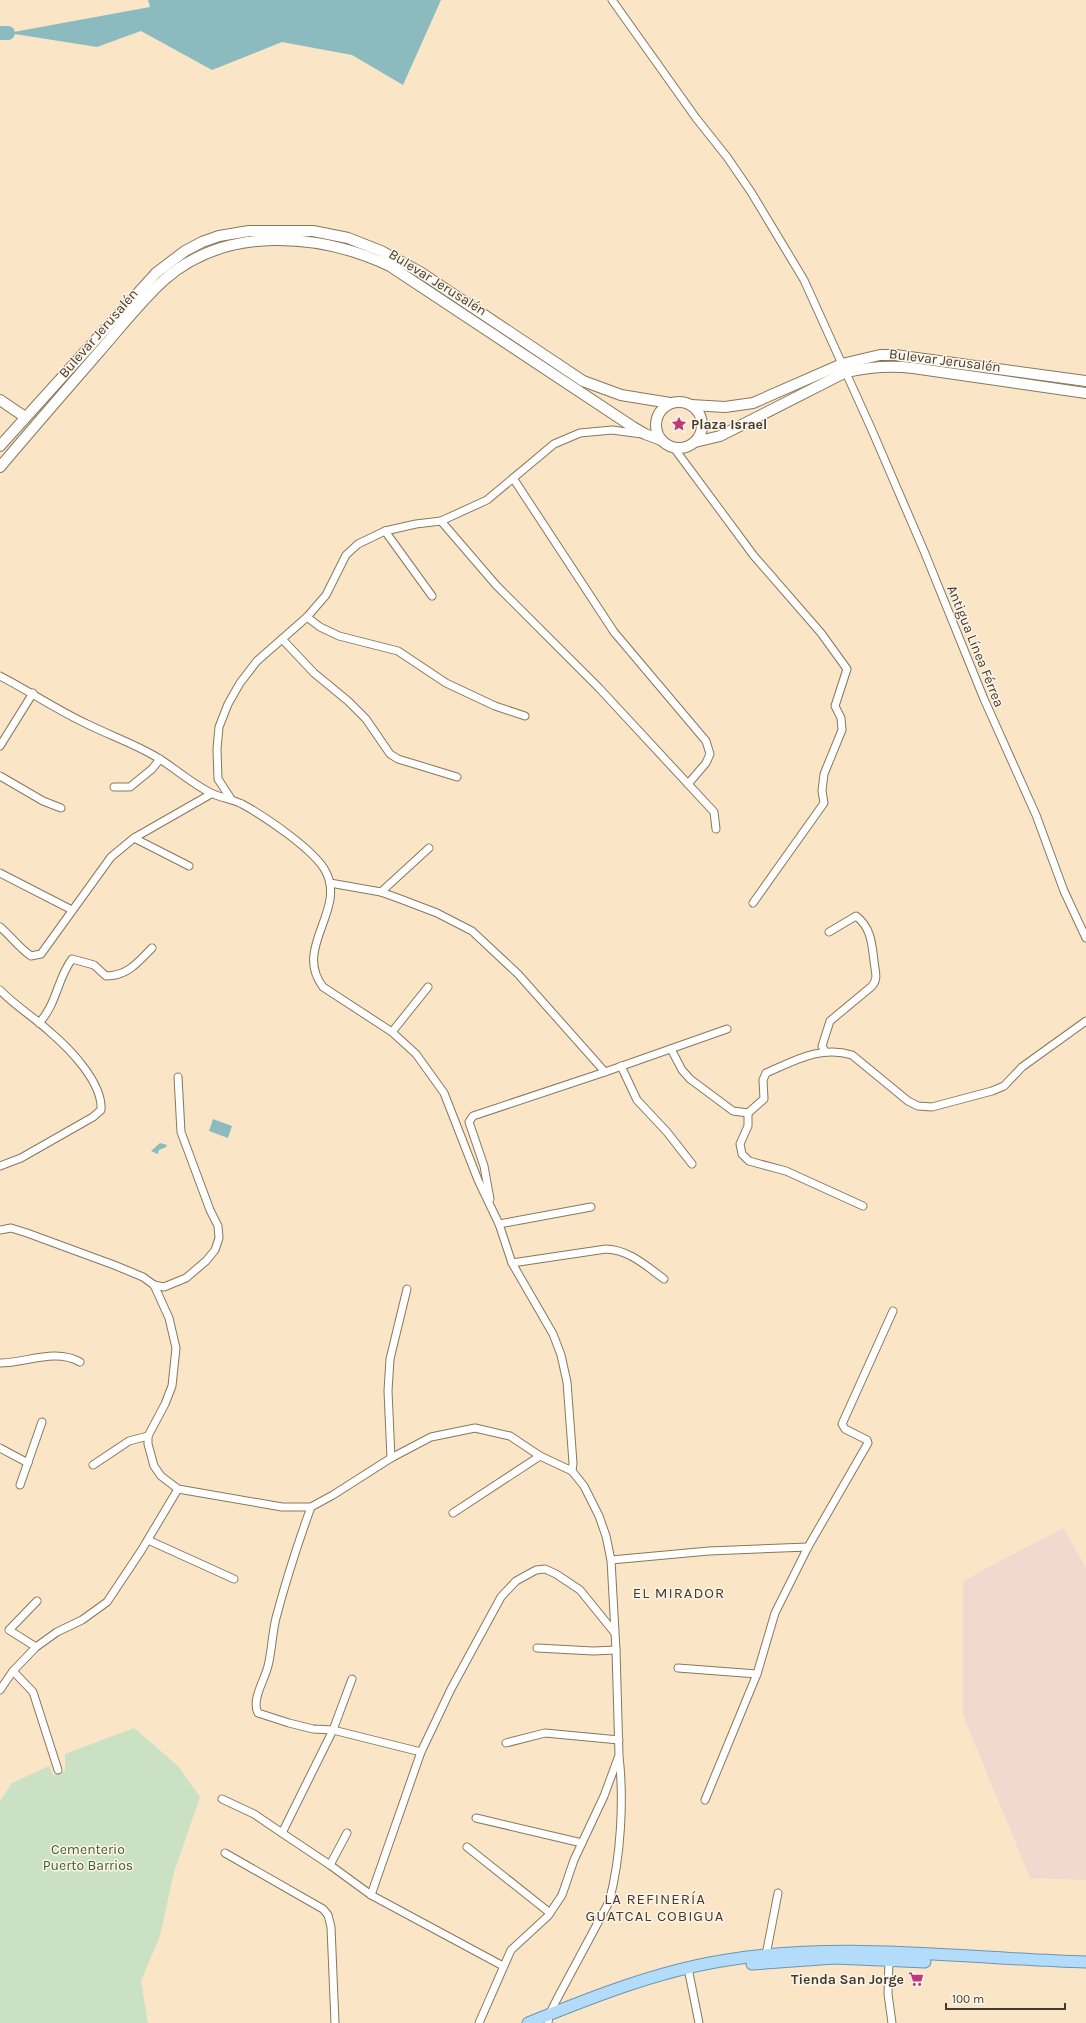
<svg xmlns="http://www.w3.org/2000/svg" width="1086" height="2023" font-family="Karla,sans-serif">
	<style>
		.industrial { fill: #f2d9d0 }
		.green { fill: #cae1c4 }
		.water { fill: #8cbbbf }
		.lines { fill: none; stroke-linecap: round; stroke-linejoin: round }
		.river { stroke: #8cbbbf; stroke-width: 14 }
		.street-casing { stroke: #89775b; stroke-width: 9 }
		.secondary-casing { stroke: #89775b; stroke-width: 12 }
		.primary-casing { stroke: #6b95b1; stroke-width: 13 }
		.street { stroke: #fff; stroke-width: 7 }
		.secondary { stroke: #fff; stroke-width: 10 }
		.primary { stroke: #b3dcfa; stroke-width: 11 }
		.labels { text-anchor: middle; stroke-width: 3; stroke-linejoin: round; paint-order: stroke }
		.street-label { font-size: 14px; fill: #433b2f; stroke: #fdf5e8 }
		.poi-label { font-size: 14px; font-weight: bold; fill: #433b2f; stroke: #fdf5e8; text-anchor: start }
		.park-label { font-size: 14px; fill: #3d6134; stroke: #fdf5e8 }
		.neighbourhood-label { font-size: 15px; letter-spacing: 1px; fill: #433b2f; stroke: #fdf5e8 }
	</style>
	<rect width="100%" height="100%" fill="#fae6c7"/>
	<path class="industrial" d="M 1064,1528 L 1086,1569 L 1086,1880 L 1030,1878 L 963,1715 L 963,1582 L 979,1572 Z"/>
	<path class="green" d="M 134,1728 L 178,1766 L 200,1797 L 174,1872 L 160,1936 L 141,1981 L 148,2023 L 0,2023 L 0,1801 L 12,1783 L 49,1766 L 53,1775 L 65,1771 L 65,1754 Z"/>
	<g class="water">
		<path d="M 148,0 L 441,0 L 403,85 L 352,55 L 282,42 L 212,70 L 141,31 L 97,47 L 8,33 L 150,7 Z"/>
		<path d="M 213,1119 L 232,1126 L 228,1138 L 209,1131 Z"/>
		<path d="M 160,1143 L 167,1145 L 166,1147 L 159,1150 L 158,1154 L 151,1151 Z"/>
	</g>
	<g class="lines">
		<path class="river" d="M 0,33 L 8,33"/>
		<g class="street-casing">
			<g id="street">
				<path d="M 612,0 L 696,118 L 727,157 L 751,192 L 804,280 L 871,428 L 924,551 L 984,699 L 1036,815 L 1064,891 L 1086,938"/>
				<path d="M 674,448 L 754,556 L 821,633 L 847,669 L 835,706 L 841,718 L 842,730 L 824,774 L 822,791 L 824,803 L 753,903"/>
				<path d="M 513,478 L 614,632 L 706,741 L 710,754 L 706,763 L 688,784"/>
				<path d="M 441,521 L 496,585 L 599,688 L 714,812 L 716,829"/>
				<path d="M 385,531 L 432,596"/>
				<path d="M 307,617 L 320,627 L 339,636 L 398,651 L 446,683 L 495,706 L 525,716"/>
				<path d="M 282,639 L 314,673 L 348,701 L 366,719 L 390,754 L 398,759 L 457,777"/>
				<path d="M 0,676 C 29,691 57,710 87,724 C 109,735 132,743 153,755 C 173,766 190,783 211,793 C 221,798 232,799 242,804 C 264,816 315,850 326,872 C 346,911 293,948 323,987 L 392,1032 L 416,1054 L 444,1093 L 478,1180 L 499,1224 L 512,1263 L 553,1334 L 561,1355 L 567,1382 L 573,1463 L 572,1471"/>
				<path d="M 0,746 L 33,693"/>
				<path d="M 0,776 L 43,801 L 61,808"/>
				<path d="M 114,787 L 130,787 L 152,769 L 160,759"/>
				<path d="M 231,799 L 218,779 L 217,749 L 219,727 L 228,704 L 240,683 L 257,661 L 307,617 L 326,595 L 346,555 L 358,544 L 385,531 L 416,524 L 441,521 L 487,500 L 554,444 L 580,433 L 612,430 L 642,434"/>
				<path d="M 134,838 L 189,866"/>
				<path d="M 0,873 L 72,910"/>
				<path d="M 330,883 L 381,892 L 403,900 L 437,913 L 472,931 L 518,974 L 605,1072"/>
				<path d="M 381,892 L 429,848"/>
				<path d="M 0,927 C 11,936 19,948 31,956 L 41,954 L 111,857 L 134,838 L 211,794"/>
				<path d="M 0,990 C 15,1006 34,1017 50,1032 C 70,1049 103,1083 101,1110 L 93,1117 L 21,1158 L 0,1166"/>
				<path d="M 39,1023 C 57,1004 57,979 72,959 L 94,965 L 106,976 C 128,976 138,962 152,948"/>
				<path d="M 392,1032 L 428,987"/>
				<path d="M 671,1049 L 682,1070 L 690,1079 L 733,1111 L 748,1113 L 764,1099 L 763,1080 L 766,1073 C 794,1061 821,1045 852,1055 L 908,1101 L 918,1106 L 932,1107 L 992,1091 L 1004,1086 L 1022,1067 L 1086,1021"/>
				<path d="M 825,1051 L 822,1046 L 830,1021 L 871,987 C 879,979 875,972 874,961 C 872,944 871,927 856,916 L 829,932"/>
				<path d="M 621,1066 L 637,1100 L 667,1132 L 692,1164"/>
				<path d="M 748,1113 L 748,1126 L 740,1144 L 742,1154 L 749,1161 L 786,1171 L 863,1206"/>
				<path d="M 490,1199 L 484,1166 L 469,1122 L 473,1116 L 605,1072 L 727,1029"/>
				<path d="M 499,1224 L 591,1207"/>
				<path d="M 0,1230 L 11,1228 L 27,1233 L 114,1265 L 143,1277 L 154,1285 L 169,1318 L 176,1348 L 172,1386 L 165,1404 L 148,1436 L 148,1444 L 154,1466 L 161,1476 L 178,1489 L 282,1507 L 311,1507 L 333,1495 L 391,1458 L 431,1437 L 475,1428 L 510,1436 L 540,1456 L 572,1471 L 584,1486 L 599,1516 L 606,1536 L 611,1560 L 616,1650 L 619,1756 C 624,1800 621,1858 609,1902 L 557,1999 L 549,2015 L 548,2023"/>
				<path d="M 512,1263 L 606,1249 C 629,1250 645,1265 664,1279"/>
				<path d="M 154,1285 L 164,1287 L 186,1278 L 206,1261 L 215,1250 L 219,1238 L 218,1226 L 210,1210 L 181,1132 L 178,1077"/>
				<path d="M 0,1363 C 26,1363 55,1348 80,1362"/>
				<path d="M 0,1448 L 28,1463"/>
				<path d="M 391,1458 L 388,1391 L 390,1359 L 407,1289"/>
				<path d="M 93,1465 L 129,1441 L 148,1436"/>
				<path d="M 20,1485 L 42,1422"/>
				<path d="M 311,1507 C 298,1543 286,1580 276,1618 C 272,1634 272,1650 268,1666 C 265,1679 251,1700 258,1713 L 289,1723 L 313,1729 L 333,1730 L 421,1752"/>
				<path d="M 453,1513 L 540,1456"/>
				<path d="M 148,1540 L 234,1579"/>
				<path d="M 611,1560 L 709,1551 L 808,1547"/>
				<path d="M 36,1647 L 9,1630 L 37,1601"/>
				<path d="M 537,1648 L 593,1651 L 616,1650"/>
				<path d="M 678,1668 L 757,1674"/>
				<path d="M 13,1671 L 33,1692 L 58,1770"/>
				<path d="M 0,1690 L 13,1671 L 36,1647 L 57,1632 L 82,1620 L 107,1602 L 141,1551 L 178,1489"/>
				<path d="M 506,1743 L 545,1733 L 619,1740"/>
				<path d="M 222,1799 L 254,1814 L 282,1833 L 333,1730 L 352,1679"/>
				<path d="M 705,1800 L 757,1674 L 775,1613 L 808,1547 L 868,1443 L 867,1440 L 845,1429 L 842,1424 L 893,1311"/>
				<path d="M 476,1818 L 582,1843"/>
				<path d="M 282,1833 L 330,1865"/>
				<path d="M 347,1833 L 330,1865 L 371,1895 L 503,1966"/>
				<path d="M 467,1847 L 550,1913"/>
				<path d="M 225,1853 L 323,1909 L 328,1915 L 331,1927 L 335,2023"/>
				<path d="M 371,1895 L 421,1752 L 451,1689 L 501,1597 L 516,1581 L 536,1570 L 545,1569 L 556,1574 L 580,1590 L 614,1632"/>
				<path d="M 766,1955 L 778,1893"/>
				<path d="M 889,1960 L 888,1994 L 892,2023"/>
				<path d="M 688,1968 L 699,2023"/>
				<path d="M 479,2023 L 511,1950 L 548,1916 L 562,1895 L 574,1860 L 604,1796 L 618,1758"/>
			</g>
		</g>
		<g class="secondary-casing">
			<g id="secondary">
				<path d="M 0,400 L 25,417"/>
				<circle cx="679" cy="425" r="23"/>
				<path d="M 691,405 L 725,407 L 753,403 L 842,364 L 880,355 L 895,355 L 1086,381"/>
				<path d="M 695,442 L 720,436 L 846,372 C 869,367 890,365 913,368 L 1086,393"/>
				<path d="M 0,446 L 156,273 L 185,251 L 202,242 L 219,236 L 249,231 L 313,231 L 348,238 L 381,251 L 420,272 L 583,381 L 621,395 L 670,403"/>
				<path d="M 0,467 C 33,428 66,390 99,352 C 120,328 140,302 164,280 C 226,225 320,233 390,266 L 633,427 L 645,434 L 661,440"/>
			</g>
		</g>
		<g class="primary-casing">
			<g id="primary">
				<path d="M 752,1964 L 835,1958 L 925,1962"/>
				<path d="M 528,2023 C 590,1998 655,1972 721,1961 C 841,1940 965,1959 1086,1962"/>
			</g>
		</g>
		<use href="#street" class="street"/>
		<use href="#secondary" class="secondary"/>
		<use href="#primary" class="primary"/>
	</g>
	<defs>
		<g id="sight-bare" transform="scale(1.2)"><path d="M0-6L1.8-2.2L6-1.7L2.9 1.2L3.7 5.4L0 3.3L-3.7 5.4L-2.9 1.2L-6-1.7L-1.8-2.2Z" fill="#bf3879" stroke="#fdf5e8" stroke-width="2.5" paint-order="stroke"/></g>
		<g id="supermarket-bare" transform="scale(1.2)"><path d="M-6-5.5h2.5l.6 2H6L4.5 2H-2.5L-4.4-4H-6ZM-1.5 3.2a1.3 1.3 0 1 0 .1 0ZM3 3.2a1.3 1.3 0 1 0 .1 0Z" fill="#bf3879" stroke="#fdf5e8" stroke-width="2.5" paint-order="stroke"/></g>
	</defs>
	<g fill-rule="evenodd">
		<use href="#sight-bare" x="679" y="424"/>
		<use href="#supermarket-bare" x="916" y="1979"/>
	</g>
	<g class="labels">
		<g class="street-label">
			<text transform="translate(438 282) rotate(32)" y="5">Bulevar Jerusalén</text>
			<text transform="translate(98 333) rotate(-49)" y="5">Bulevar Jerusalén</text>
			<text transform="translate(945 360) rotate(7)" y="5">Bulevar Jerusalén</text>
			<text transform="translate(976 646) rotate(68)" y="5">Antigua Línea Férrea</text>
		</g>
		<g class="poi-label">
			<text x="691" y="429">Plaza Israel</text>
			<text x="904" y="1984" text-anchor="end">Tienda San Jorge</text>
		</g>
		<g class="park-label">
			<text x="88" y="1854">Cementerio<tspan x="88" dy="16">Puerto Barrios</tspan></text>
		</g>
		<g class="neighbourhood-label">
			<text x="679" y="1598">EL MIRADOR</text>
			<text x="655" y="1904">LA REFINERÍA<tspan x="655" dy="17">GUATCAL COBIGUA</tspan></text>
		</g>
	</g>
	<path d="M946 2003v6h119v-6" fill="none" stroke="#433b2f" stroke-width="2"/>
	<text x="952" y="2003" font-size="12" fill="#433b2f" stroke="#fdf5e8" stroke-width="3" paint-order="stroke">100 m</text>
</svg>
